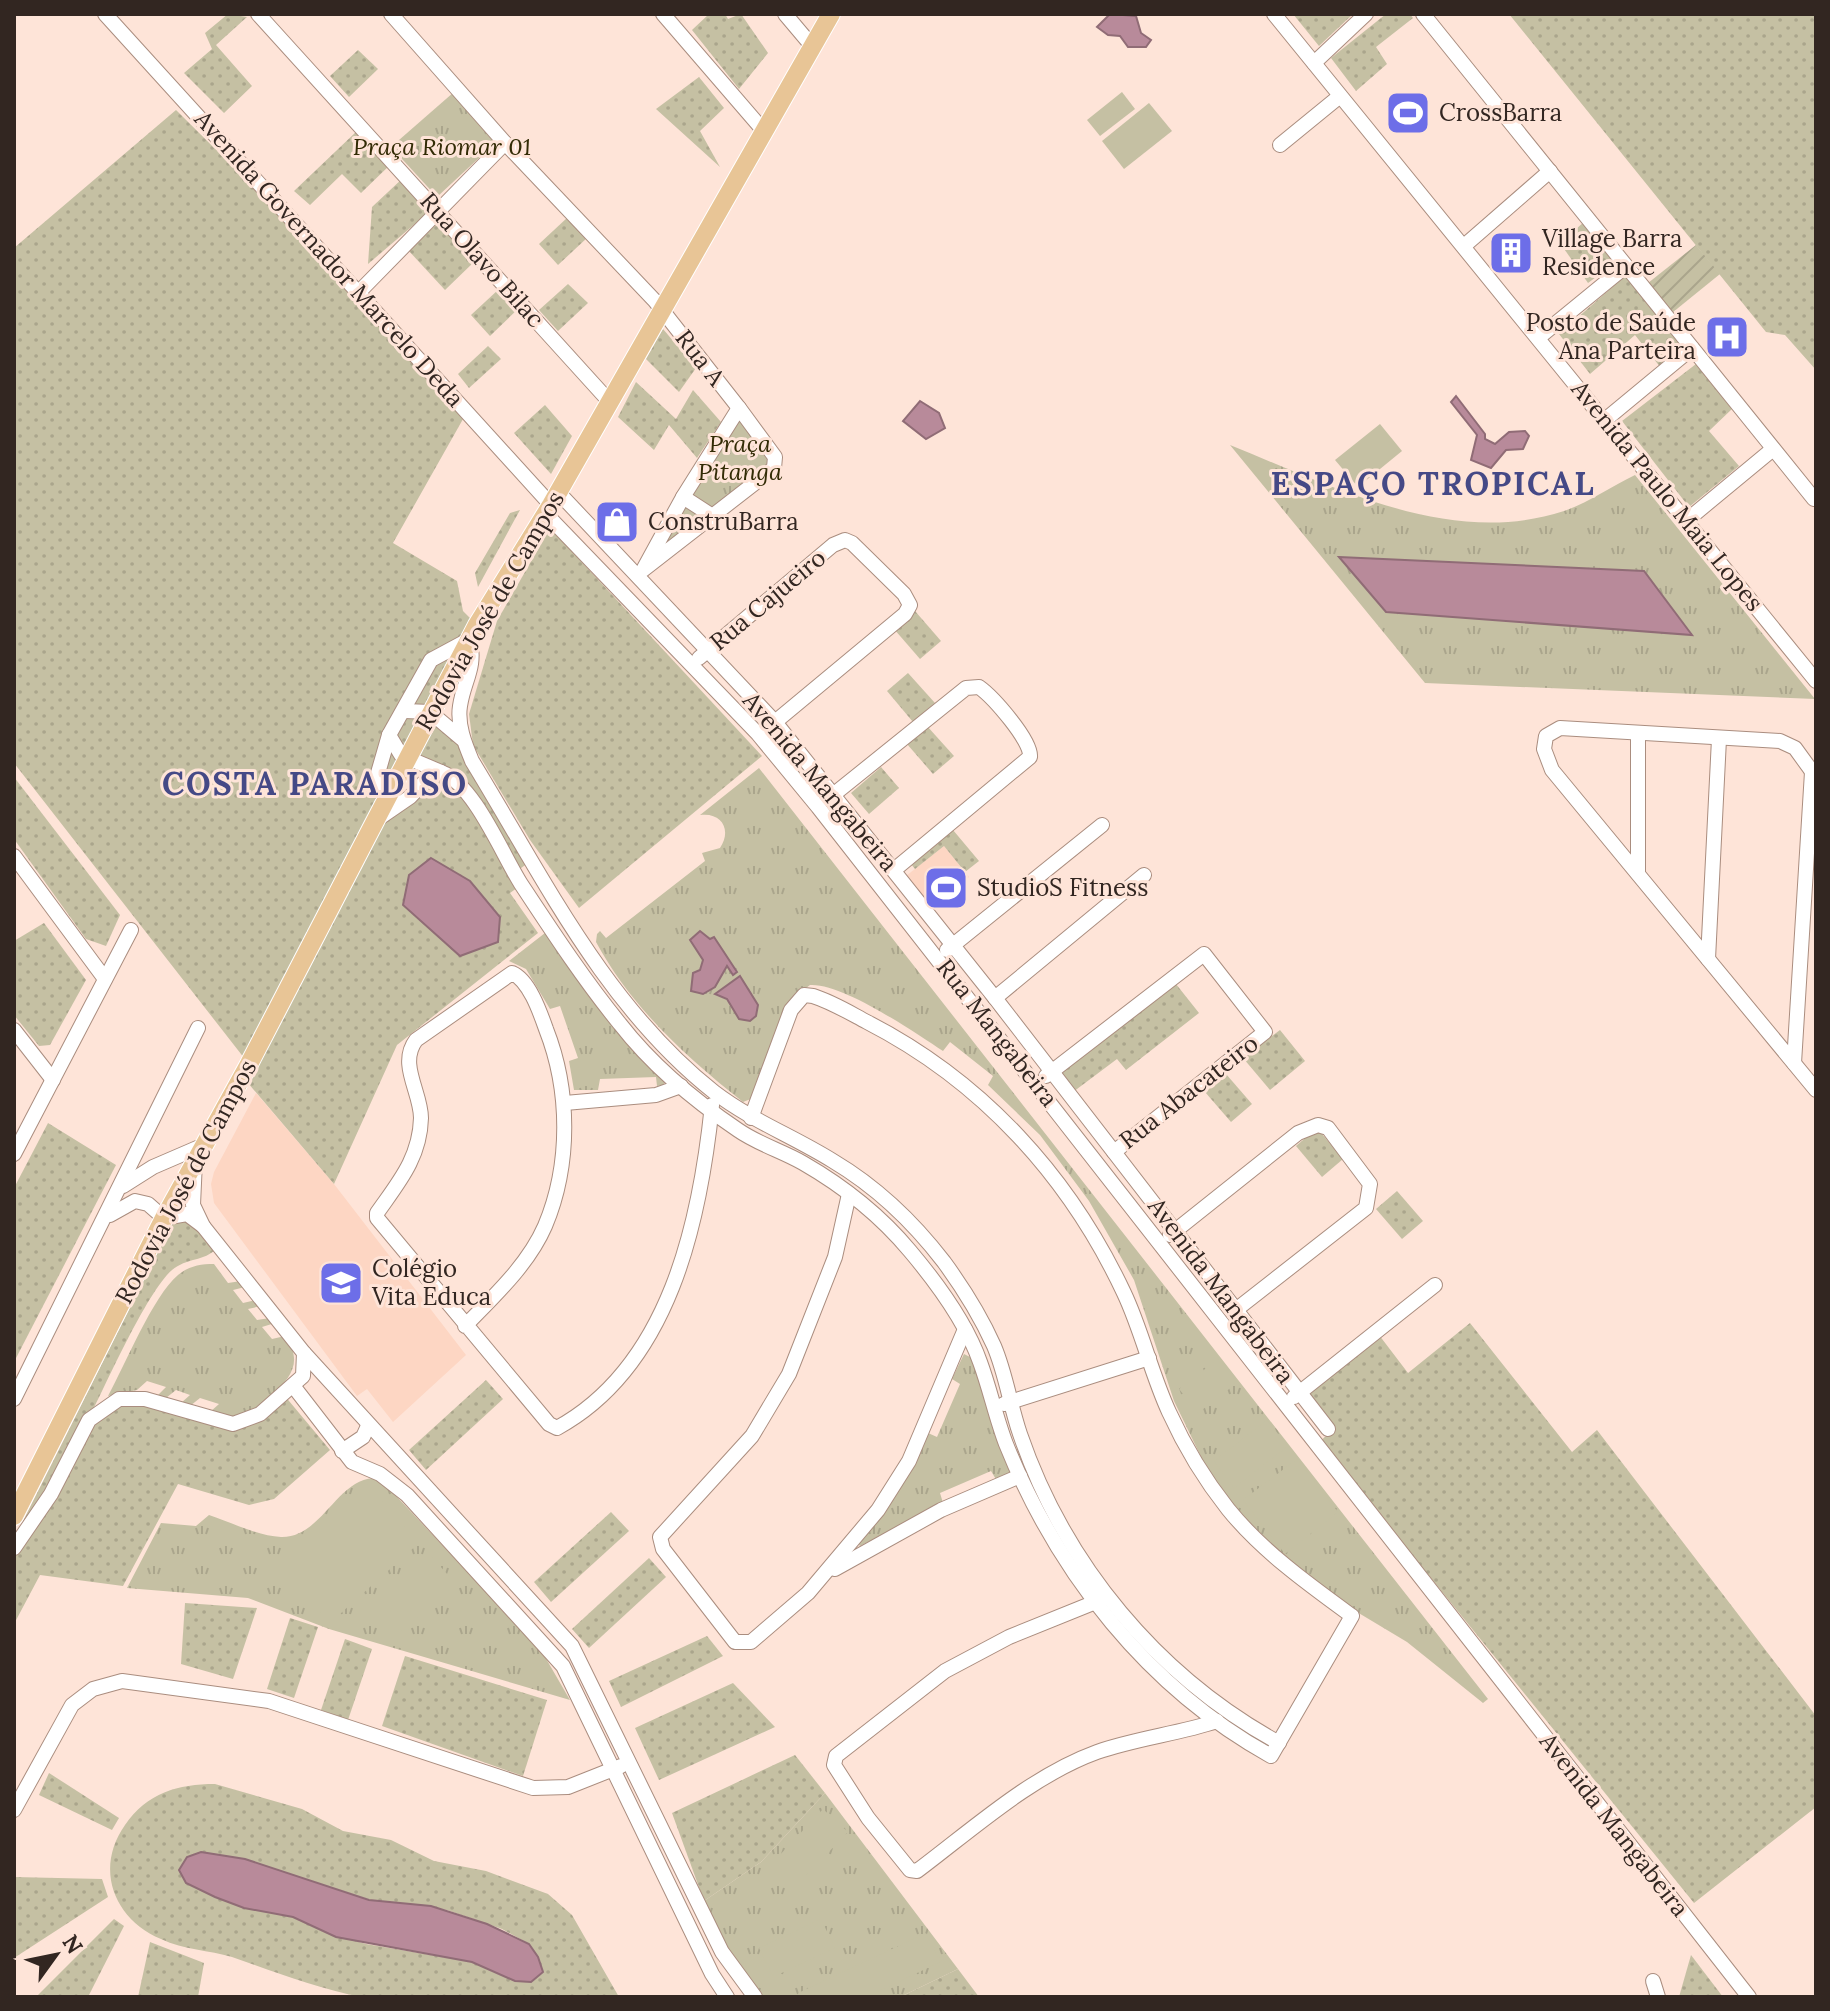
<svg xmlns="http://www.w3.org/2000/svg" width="1830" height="2011" font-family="Lora,serif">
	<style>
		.built { fill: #fdd6c3 }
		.grass { fill: url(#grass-dots); fill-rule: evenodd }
		.park { fill: url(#park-tufts) }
		.garden { fill: url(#garden-furrows) }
		.pitch { fill: #c5c0a3 }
		.water { fill: #b88a9a; stroke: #906c76; stroke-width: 2 }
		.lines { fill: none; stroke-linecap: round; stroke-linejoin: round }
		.minor-casing { stroke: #aa8d7f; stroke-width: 16 }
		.major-casing { stroke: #fff; stroke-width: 20 }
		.minor { stroke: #fff; stroke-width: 14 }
		.major { stroke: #e8c596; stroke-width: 18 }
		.labels { text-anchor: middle; stroke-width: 6; stroke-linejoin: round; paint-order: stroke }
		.poi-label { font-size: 24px; fill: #322621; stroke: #fee4d8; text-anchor: start }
		.park-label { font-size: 24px; font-style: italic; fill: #322b05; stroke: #fee4d8 }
		.street-label { font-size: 24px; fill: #322621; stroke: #fee4d8 }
		.district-label { font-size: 32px; font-weight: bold; letter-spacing: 2px; fill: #454986; stroke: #fee4d8 }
	</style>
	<defs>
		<pattern id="grass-dots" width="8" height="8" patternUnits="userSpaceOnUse" patternTransform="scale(2)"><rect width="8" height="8" fill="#c5c0a3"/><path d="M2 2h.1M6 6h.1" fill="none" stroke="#aaa58c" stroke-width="1.8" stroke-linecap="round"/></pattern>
		<pattern id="park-tufts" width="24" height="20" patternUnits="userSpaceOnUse" patternTransform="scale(2)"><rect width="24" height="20" fill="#c5c0a3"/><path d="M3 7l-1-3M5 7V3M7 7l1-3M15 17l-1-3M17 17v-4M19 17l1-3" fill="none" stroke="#aaa58c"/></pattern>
		<pattern id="garden-furrows" width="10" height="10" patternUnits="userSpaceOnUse" patternTransform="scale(2)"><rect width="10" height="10" fill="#c5c0a3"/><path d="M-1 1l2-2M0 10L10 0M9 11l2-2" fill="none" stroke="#aaa58c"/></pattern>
	</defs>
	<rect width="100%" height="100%" fill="#fee4d8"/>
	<g class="built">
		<path d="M 944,846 L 969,877 L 931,908 L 906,876 Z"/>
		<path d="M 256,1093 L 334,1184 L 466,1355 L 393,1422 L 367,1389 L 357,1396 L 214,1203 L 211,1184 L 214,1172 Z"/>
	</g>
	<g class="grass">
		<path d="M 228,14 L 247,17 L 216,45 L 252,86 L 224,113 L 184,73 L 212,49 L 205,33 Z"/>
		<path d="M 709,14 L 725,14 L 728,19 L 741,14 L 768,53 L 739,89 L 692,30 Z"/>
		<path d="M 1293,14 L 1353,14 L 1319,46 Z"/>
		<path d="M 1386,14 L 1410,14 L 1413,18 L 1376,47 L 1387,64 L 1356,91 L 1331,58 Z"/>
		<path d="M 1509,14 L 1816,14 L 1816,370 L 1785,335 L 1766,332 Z"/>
		<path d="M 358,50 L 378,69 L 349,97 L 330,76 Z"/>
		<path d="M 699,77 L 724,108 L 700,131 L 720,167 L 656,109 Z"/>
		<path d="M 176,110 L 374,307 L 467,412 L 393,543 L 457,581 L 463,611 L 477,625 L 431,712 L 449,725 L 528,863 L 517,871 L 521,885 L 510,893 L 538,933 L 397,1045 L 334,1184 L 242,1076 L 248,1063 L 14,763 L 14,248 ZM 407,758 L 440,773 L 375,820 Z"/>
		<path d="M 357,131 L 391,164 L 361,193 L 342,174 L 310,205 L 294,191 Z"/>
		<path d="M 403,178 L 430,211 L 368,264 L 372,207 Z"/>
		<path d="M 568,217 L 588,237 L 558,265 L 539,244 Z"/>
		<path d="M 439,222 L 475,261 L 445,290 L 408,250 Z"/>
		<path d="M 1584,222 L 1615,263 L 1588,283 L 1560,243 Z"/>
		<path d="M 1626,275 L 1685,348 L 1661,368 L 1635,335 L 1590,374 L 1559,334 Z"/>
		<path d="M 568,284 L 588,303 L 558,331 L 539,310 Z"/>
		<path d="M 499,289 L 519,308 L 490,336 L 471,315 Z"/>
		<path d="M 663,329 L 696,368 L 679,392 L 646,359 Z"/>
		<path d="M 488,346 L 501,359 L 469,388 L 458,374 Z"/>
		<path d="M 1696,364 L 1732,409 L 1709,431 L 1739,466 L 1689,507 L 1622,421 Z"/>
		<path d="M 636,382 L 676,419 L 693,390 L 721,422 L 697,458 L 669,425 L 654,450 L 618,417 Z"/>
		<path d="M 545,405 L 572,436 L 551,474 L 514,433 Z"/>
		<path d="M 520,510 L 515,519 L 478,587 L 475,573 L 510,513 Z"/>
		<path d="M 550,528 L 762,756 L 579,908 L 530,840 L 473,745 L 469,714 L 497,621 Z"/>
		<path d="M 915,611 L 941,641 L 920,659 L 894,629 Z"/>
		<path d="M 908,673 L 935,703 L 913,722 L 887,691 Z"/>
		<path d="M 927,726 L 954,756 L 933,774 L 907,744 Z"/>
		<path d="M 881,767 L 899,788 L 869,814 L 851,793 Z"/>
		<path d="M 14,777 L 120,915 L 106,946 L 86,939 L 14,839 Z"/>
		<path d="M 953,830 L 979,861 L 965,872 L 944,846 L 915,869 L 911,864 Z"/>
		<path d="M 44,923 L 86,980 L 50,1045 L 39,1046 L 14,1015 L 14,941 Z"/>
		<path d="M 1172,979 L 1199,1013 L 1126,1070 L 1117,1059 L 1069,1095 L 1051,1072 Z"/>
		<path d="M 1280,1030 L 1305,1061 L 1270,1090 L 1243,1058 Z"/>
		<path d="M 1226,1074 L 1252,1104 L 1231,1122 L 1205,1092 Z"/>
		<path d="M 48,1123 L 116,1165 L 14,1362 L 14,1188 Z"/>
		<path d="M 1317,1128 L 1343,1159 L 1322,1177 L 1296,1146 Z"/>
		<path d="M 1397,1191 L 1423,1221 L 1402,1239 L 1376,1209 Z"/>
		<path d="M 187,1217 L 216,1249 C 205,1261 186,1258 172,1270 C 146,1293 105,1387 87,1422 L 119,1399 L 207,1419 L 284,1395 L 330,1450 L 274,1499 L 249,1505 L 178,1484 L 123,1586 L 40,1575 L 14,1624 L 14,1539 L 175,1218 Z"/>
		<path d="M 1470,1323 L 1572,1452 L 1597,1430 L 1816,1716 L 1816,1807 L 1694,1903 L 1320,1441 L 1330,1433 L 1299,1392 L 1376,1331 L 1408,1373 Z"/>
		<path d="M 486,1380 L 503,1399 L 426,1470 L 409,1450 Z"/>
		<path d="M 611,1512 L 629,1531 L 551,1602 L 534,1582 Z"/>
		<path d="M 649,1558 L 666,1577 L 589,1648 L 572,1629 Z"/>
		<path d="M 185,1603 L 257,1608 L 233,1679 L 181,1664 Z"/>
		<path d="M 290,1618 L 318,1627 L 294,1698 L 267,1689 Z"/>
		<path d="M 707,1636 L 723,1656 L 621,1707 L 609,1681 Z"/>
		<path d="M 345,1639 L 372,1649 L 348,1720 L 321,1710 Z"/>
		<path d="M 405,1656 L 547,1700 L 523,1776 L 382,1726 Z"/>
		<path d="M 733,1683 L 775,1727 L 659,1780 L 635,1728 Z"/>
		<path d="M 795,1755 L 825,1793 L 761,1862 L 704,1901 L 672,1813 Z"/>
		<path d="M 49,1773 L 119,1818 L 112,1830 L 39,1795 Z"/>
		<path d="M 215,1784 L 302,1809 L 343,1831 L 391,1840 L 434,1861 L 486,1871 L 548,1894 L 572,1915 L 619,1997 L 361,1997 C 316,1988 275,1972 232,1957 C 209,1950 184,1950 161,1939 C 114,1919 94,1869 125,1825 C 147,1793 178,1784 215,1784 ZM 201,1852 L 245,1859 L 383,1904 L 447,1910 L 502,1929 L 529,1944 L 500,1975 L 472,1962 L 366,1944 L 322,1931 L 293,1917 L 244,1908 L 186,1883 Z"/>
		<path d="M 14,1877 L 102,1879 L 108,1897 L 14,1958 Z"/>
		<path d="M 114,1919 L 124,1926 L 88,1997 L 36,1997 Z"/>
		<path d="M 150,1942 L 204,1963 L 198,1997 L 138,1997 Z"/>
		<path d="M 1691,1955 L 1723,1997 L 1679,1997 Z"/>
		<path d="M 958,1969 L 979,1997 L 900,1997 Z"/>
	</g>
	<g class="park">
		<path d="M 454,92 L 495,143 L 437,197 L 391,147 Z"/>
		<path d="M 739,408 L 776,463 L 644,570 Z"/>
		<path d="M 1230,445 C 1334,487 1451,548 1564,511 C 1588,503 1612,486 1635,475 L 1815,699 L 1425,683 Z"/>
		<path d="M 759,768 L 1488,1699 L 1483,1703 L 1407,1642 L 1322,1591 L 1236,1513 L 1205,1465 L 1174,1401 L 1134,1280 L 1089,1201 L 1040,1135 L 988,1085 L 993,1076 L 950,1042 L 943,1051 C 914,1032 843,983 810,985 L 789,1001 L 756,1097 L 743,1102 C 686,1057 631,1007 596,942 L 597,934 L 600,931 L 606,938 L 705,861 L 702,853 L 720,848 C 732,830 722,812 700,815 Z"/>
		<path d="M 545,933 L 666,1080 L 663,1085 L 657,1086 L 656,1077 L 600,1079 L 598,1090 L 574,1090 L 569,1061 L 578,1058 L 560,1006 L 550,1009 L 526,969 L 509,961 Z"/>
		<path d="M 214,1264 L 228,1283 L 241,1281 L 245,1287 L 233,1290 L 243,1303 L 256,1300 L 261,1306 L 248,1309 L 257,1320 L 270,1318 L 275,1323 L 262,1327 L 272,1339 L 285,1336 C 303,1361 292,1377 272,1395 C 265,1401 257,1411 247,1414 C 233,1419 223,1415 210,1412 L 219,1404 L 200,1398 L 190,1406 L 181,1403 L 190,1395 L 176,1390 L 166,1398 L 157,1396 L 166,1387 L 147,1381 L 137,1390 L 108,1396 C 125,1365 153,1296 178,1275 C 189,1266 200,1264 214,1264 Z"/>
		<path d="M 964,1354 L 972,1358 L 1010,1473 L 997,1481 L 991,1471 L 940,1493 L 943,1503 L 860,1546 L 857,1542 L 928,1433 L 937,1437 L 960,1384 L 952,1379 Z"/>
		<path d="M 373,1478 L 383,1482 L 541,1650 L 570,1700 L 329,1629 L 248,1598 L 127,1588 L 161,1523 L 196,1526 L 209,1515 C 231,1522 257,1536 281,1537 C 321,1538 336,1481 373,1478 Z"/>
		<path d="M 825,1793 L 958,1969 L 900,1997 L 762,1997 L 732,1958 L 704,1901 L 761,1862 Z"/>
	</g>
	<path class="garden" d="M 1696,245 L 1720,274 L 1667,317 L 1643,287 Z"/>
	<g class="pitch">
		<path d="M 1122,92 L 1135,109 L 1100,136 L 1087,120 Z"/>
		<path d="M 1149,103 L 1172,131 L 1124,169 L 1102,141 Z"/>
		<path d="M 1380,424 L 1402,451 L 1358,487 L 1335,460 Z"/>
		<path d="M 1218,1359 L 1237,1383 L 1198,1413 L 1179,1389 Z"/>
		<path d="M 1267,1420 L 1288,1446 L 1234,1488 L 1214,1461 Z"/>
		<path d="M 1297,1459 L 1338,1512 L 1285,1554 L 1243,1500 Z"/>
		<path d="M 367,1484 L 419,1543 L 330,1623 L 277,1564 Z"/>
		<path d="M 432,1557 L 456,1584 L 402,1631 L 379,1604 Z"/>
		<path d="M 823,1809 L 848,1832 L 800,1882 L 776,1859 Z"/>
		<path d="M 821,1919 L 835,1948 L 773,1977 L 759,1948 Z"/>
		<path d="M 926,1933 L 940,1962 L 867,1997 L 800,1997 L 798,1993 Z"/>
	</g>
	<g class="water">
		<path d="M 1110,14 L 1136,16 L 1141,33 L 1151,40 L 1146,47 L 1128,47 L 1120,36 L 1108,35 L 1097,27 Z"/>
		<path d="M 1456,396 L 1485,434 L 1485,439 L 1495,444 L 1509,432 L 1525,431 L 1529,436 L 1523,449 L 1506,450 L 1491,468 L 1471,460 L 1477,435 L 1451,402 Z"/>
		<path d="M 920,401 L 939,413 L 945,428 L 926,439 L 903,421 Z"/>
		<path d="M 1339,557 L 1644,571 L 1692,635 L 1386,612 Z"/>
		<path d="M 431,858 L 470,881 L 500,917 L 498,942 L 460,956 L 403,905 L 409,875 Z"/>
		<path d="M 700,931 L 710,939 L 714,937 L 737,972 L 733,975 L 727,966 L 715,987 L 703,994 L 691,991 L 693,973 L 700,970 L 703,960 L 690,940 Z"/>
		<path d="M 740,976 L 758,1005 L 756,1016 L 750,1021 L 739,1019 L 727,999 L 715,994 Z"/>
		<path d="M 201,1852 L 245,1859 L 369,1900 L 431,1906 L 487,1924 L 529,1944 L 538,1957 L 543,1972 L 531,1982 L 515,1981 L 472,1962 L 336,1937 L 293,1917 L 244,1908 L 215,1897 L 186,1883 L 179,1870 L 187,1857 Z"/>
	</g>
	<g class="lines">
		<g class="minor-casing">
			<g id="minor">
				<path d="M 105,14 L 551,505"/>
				<path d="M 258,14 L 608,400"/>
				<path d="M 391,14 L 505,143 L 655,301 L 739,408"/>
				<path d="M 663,14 L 763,130"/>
				<path d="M 785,14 L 812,46"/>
				<path d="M 1274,14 L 1816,681"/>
				<path d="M 1423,14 L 1814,499"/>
				<path d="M 1314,63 L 1366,14"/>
				<path d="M 1280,145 L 1340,96"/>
				<path d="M 1464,246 L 1550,171"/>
				<path d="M 360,291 L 505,143"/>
				<path d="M 1538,338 L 1626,266"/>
				<path d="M 739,408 L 775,457 L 774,468 L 643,570 L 683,497 Z"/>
				<path d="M 1605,420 L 1692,348"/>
				<path d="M 558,492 L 775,722 L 995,998 L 1328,1429"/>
				<path d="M 683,497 L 714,517"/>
				<path d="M 546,514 L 758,734 L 818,807 L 1749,1997"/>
				<path d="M 1686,521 L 1773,449"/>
				<path d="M 699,658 L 833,545 L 845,540 L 852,543 L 904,594 L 910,605 L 905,614 L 775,722"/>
				<path d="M 405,711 L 430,712 L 462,739"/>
				<path d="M 389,735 L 401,755 L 441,772"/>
				<path d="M 1816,777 L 1795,748 L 1780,741 L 1560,728 L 1546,736 L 1544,749 L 1552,770 L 1816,1090"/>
				<path d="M 828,799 L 966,688 L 979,687 C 993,697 1032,741 1030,757 L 894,870"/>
				<path d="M 384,801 L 378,773 L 389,735 L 431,660 L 470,639 C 476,670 464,679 460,706 C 457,725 465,744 472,761 C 543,877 605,1006 714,1092 C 752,1121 793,1136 833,1161 C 875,1186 914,1223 944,1262 C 963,1288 981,1317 994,1346 C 1006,1374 1010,1405 1020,1434 C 1065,1565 1157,1676 1279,1743"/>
				<path d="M 378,819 L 410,797 L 429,777 L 441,772 C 474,784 502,854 521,884 C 552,931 584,980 620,1024 C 652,1065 695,1101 738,1130 C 758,1144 782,1151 803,1163 C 843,1186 880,1215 910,1251 C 937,1283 966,1322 980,1362 C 990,1389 996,1418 1006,1444 C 1058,1573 1148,1688 1271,1756 L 1352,1616 C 1308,1584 1262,1551 1228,1509 C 1205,1480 1184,1445 1169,1412 C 1151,1373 1142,1331 1124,1293 C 1069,1176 982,1081 867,1022 C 850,1013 832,1002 813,996 L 804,995 L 791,1010 L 751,1118"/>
				<path d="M 14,856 L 105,979"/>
				<path d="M 1638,873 L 1638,734"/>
				<path d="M 947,950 L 1102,825"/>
				<path d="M 1708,959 L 1719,739"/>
				<path d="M 995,998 L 1144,875"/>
				<path d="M 14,1030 L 53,1080"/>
				<path d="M 1794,1063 L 1812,772"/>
				<path d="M 1046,1076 L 1204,954 L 1265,1032 L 1114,1152"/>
				<path d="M 565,1103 L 656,1095 L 681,1086"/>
				<path d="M 14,1154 L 131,930"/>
				<path d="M 123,1186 L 153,1167 L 204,1145"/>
				<path d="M 849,1194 L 835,1257 L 789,1374 L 752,1436 L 660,1537 L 663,1549 L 735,1642 L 751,1642 L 808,1593 L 878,1510 L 909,1461 L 965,1329"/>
				<path d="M 110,1215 L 135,1201 L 148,1204 L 164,1218 L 187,1214 L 203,1226"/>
				<path d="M 1170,1235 L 1298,1133 L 1318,1125 L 1328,1128 L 1370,1184 L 1366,1208 L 1237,1309"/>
				<path d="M 465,1326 C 494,1296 528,1265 545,1226 C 571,1164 570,1090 546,1029 C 540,1012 529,980 512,973 L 416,1040 C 398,1064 421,1092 421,1118 C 420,1158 398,1183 377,1213 L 377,1218 L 549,1424 L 557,1428 C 670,1366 700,1221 712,1105"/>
				<path d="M 304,1353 L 572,1646 L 722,1952 L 755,1997"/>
				<path d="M 294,1387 L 352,1462 L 380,1474 L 407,1495 L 563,1666 L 712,1974 L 727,1997"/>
				<path d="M 1294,1397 L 1435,1285"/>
				<path d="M 14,1399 L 198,1028"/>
				<path d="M 1004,1404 L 1149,1358"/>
				<path d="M 342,1451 L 363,1437 L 368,1426"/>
				<path d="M 14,1548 L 51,1494 L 89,1420 L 119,1399 L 145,1399 L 233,1424 L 260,1414 L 303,1376 L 304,1353 L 203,1226 L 193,1205 L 195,1161"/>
				<path d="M 835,1569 L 941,1510 L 1020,1476"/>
				<path d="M 1103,1599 L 1009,1637 L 945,1671 L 836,1756 L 834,1765 L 868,1818 L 910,1870 L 917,1871 C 973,1829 1031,1776 1097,1752 C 1137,1738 1178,1734 1217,1721"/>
				<path d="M 14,1810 L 72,1705 L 93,1689 L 122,1681 L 269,1701 L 533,1788 L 568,1787 L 621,1766"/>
				<path d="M 1653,1981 L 1658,1997"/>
			</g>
		</g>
		<g class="major-casing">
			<path id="major" d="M 14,1516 L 164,1218 L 249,1064 L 477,625 L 551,505 L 831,14"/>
		</g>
		<use href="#minor" class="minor"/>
		<use href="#major" class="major"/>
	</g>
	<defs>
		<g id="stadium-square" transform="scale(2.3)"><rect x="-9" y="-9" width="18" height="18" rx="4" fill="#6d6ee8" stroke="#fee4d8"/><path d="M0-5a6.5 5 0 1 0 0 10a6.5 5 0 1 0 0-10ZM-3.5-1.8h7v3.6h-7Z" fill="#fff"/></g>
		<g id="building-square" transform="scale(2.3)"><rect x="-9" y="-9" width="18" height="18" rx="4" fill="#6d6ee8" stroke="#fee4d8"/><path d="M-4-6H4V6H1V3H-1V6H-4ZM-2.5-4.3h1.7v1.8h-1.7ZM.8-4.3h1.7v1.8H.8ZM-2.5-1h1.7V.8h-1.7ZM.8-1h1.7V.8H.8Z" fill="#fff"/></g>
		<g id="hospital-square" transform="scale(2.3)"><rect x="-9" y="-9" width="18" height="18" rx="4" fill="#6d6ee8" stroke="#fee4d8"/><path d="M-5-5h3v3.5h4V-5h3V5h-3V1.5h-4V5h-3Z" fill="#fff"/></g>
		<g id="shop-square" transform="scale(2.3)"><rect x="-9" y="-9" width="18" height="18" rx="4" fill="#6d6ee8" stroke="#fee4d8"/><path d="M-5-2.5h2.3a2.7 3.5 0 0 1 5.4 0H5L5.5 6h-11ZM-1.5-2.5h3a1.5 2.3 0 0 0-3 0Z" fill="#fff"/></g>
		<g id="school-square" transform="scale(2.3)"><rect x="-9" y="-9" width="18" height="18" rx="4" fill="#6d6ee8" stroke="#fee4d8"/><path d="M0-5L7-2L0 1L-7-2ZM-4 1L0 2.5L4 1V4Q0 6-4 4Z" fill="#fff"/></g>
	</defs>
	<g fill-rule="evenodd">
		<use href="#stadium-square" x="1408" y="113"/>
		<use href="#building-square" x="1511" y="253"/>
		<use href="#hospital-square" x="1727" y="337"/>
		<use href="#shop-square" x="617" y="522"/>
		<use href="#stadium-square" x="946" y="888"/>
		<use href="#school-square" x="341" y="1283"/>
	</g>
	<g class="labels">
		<g class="poi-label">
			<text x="1439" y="121">CrossBarra</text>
			<text x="1542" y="247">Village Barra<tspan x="1542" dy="28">Residence</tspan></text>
			<text x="1696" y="331" text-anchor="end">Posto de Saúde<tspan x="1696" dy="28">Ana Parteira</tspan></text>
			<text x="648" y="530">ConstruBarra</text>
			<text x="977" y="896">StudioS Fitness</text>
			<text x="372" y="1277">Colégio<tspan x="372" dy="28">Vita Educa</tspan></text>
		</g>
		<g class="park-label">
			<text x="442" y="155">Praça Riomar 01</text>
			<text x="740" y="452">Praça<tspan x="740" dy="28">Pitanga</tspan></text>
		</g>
		<g class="street-label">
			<text transform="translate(329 259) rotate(48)" y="8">Avenida Governador Marcelo Deda</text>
			<text transform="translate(482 260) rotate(48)" y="8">Rua Olavo Bilac</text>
			<text transform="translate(700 358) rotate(52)" y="8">Rua A</text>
			<text transform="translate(1667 496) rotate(51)" y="8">Avenida Paulo Maia Lopes</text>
			<text transform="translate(768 600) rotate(-40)" y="8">Rua Cajueiro</text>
			<text transform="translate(490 611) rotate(-60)" y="8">Rodovia José de Campos</text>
			<text transform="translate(820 782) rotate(50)" y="8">Avenida Mangabeira</text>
			<text transform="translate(997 1033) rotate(52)" y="8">Rua Mangabeira</text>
			<text transform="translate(1189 1092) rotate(-38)" y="8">Rua Abacateiro</text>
			<text transform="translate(186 1182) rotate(-62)" y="8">Rodovia José de Campos</text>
			<text transform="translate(1221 1291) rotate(53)" y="8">Avenida Mangabeira</text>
			<text transform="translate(1614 1825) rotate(52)" y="8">Avenida Mangabeira</text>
		</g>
		<g class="district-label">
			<text x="1433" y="495">ESPAÇO TROPICAL</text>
			<text x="315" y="795">COSTA PARADISO</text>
		</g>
	</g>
	<rect width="1830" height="2011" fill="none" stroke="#322621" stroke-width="32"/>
	<g transform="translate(56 1955) rotate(57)" stroke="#fee4d8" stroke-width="6" paint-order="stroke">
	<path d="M0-6L14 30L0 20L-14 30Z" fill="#322621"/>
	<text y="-12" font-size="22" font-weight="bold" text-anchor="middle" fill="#322621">N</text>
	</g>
</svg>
